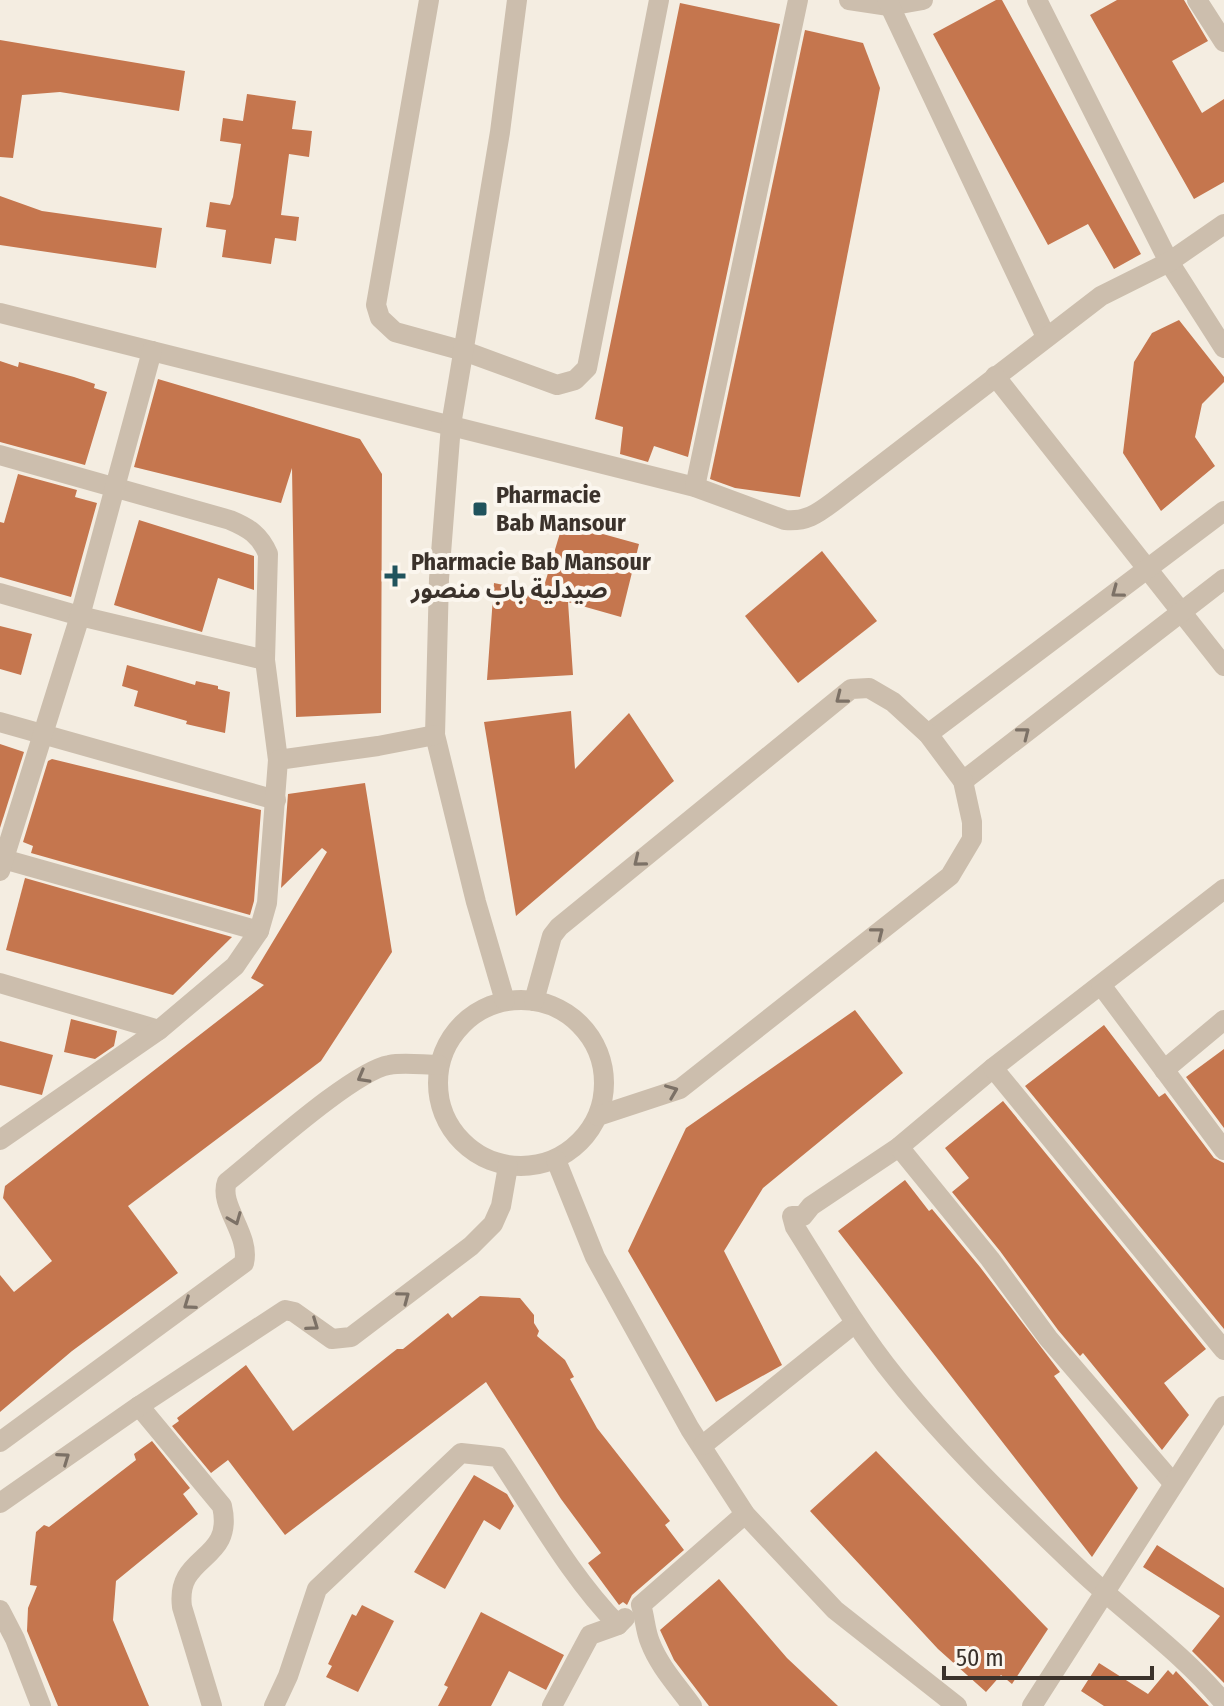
<svg xmlns="http://www.w3.org/2000/svg" width="1224" height="1706" font-family="'Fira Sans Condensed','Noto Sans Arabic',sans-serif">
	<style>
		.building { fill: #c5764e }
		.lines { fill: none; stroke-linecap: round; stroke-linejoin: round }
		.minor { stroke: #ccbead; stroke-width: 20 }
		.oneway { stroke: #7c7166 }
		.poi-dot { fill: #20535d; stroke: #fbf6ee; stroke-width: 3 }
		.labels { text-anchor: middle; stroke-width: 8; stroke-linejoin: round; paint-order: stroke }
		.poi-label { font-size: 24px; font-weight: bold; fill: #3b322b; stroke: #fbf6ee; text-anchor: start }
	</style>
	<rect width="100%" height="100%" fill="#f4ede1"/>
	<g class="building">
		<path d="M 996,0 L 1002,0 L 1141,254 L 1114,269 L 1088,224 L 1048,245 L 933,34 Z"/>
		<path d="M 1117,0 L 1184,0 L 1208,41 L 1172,61 L 1202,113 L 1224,99 L 1224,182 L 1194,199 L 1090,15 Z"/>
		<path d="M 680,3 L 780,24 L 688,457 L 654,446 L 648,462 L 620,454 L 623,427 L 595,419 Z"/>
		<path d="M 805,30 L 863,43 L 880,88 L 800,497 L 735,488 L 710,479 Z"/>
		<path d="M 0,40 L 185,71 L 179,111 L 60,92 L 22,95 L 13,158 L 0,157 Z"/>
		<path d="M 247,94 L 296,101 L 292,129 L 312,131 L 309,157 L 289,154 L 281,215 L 299,217 L 296,241 L 275,238 L 271,264 L 222,257 L 226,230 L 206,227 L 210,202 L 230,205 L 233,197 L 241,144 L 220,141 L 223,118 L 243,121 Z"/>
		<path d="M 0,196 L 42,211 L 162,228 L 156,268 L 0,245 Z"/>
		<path d="M 1179,320 L 1224,377 L 1224,382 L 1202,404 L 1195,437 L 1215,466 L 1161,511 L 1123,453 L 1134,362 L 1152,333 Z"/>
		<path d="M 0,361 L 18,367 L 19,362 L 74,377 L 95,384 L 94,388 L 107,392 L 85,465 L 0,442 Z"/>
		<path d="M 158,379 L 360,439 L 382,474 L 381,713 L 296,717 L 292,468 L 281,503 L 134,467 Z"/>
		<path d="M 18,474 L 77,490 L 75,497 L 97,503 L 71,597 L 0,577 L 0,522 L 4,523 Z"/>
		<path d="M 139,520 L 254,556 L 254,590 L 218,578 L 202,632 L 114,605 Z"/>
		<path d="M 563,523 L 639,544 L 621,617 L 568,602 L 573,675 L 487,680 L 494,583 L 542,593 Z"/>
		<path d="M 822,551 L 877,621 L 798,683 L 745,616 Z"/>
		<path d="M 0,626 L 32,634 L 21,675 L 0,669 Z"/>
		<path d="M 127,665 L 195,685 L 196,681 L 218,686 L 218,689 L 230,692 L 225,733 L 186,724 L 187,721 L 134,706 L 138,691 L 122,686 Z"/>
		<path d="M 571,711 L 575,769 L 629,713 L 674,781 L 516,916 L 484,722 Z"/>
		<path d="M 0,744 L 24,752 L 0,828 Z"/>
		<path d="M 52,759 L 261,810 L 254,901 L 250,915 L 31,853 L 33,846 L 23,842 L 48,761 Z"/>
		<path d="M 365,783 L 392,952 L 321,1061 L 128,1206 L 178,1273 L 72,1351 L 0,1412 L 0,1275 L 14,1292 L 52,1261 L 3,1198 L 5,1186 L 264,985 L 251,978 L 327,852 L 322,848 L 281,888 L 288,794 Z"/>
		<path d="M 25,878 L 232,937 L 173,995 L 6,950 Z"/>
		<path d="M 855,1010 L 903,1073 L 763,1188 L 724,1251 L 782,1365 L 716,1402 L 628,1251 L 686,1128 Z"/>
		<path d="M 71,1019 L 117,1031 L 114,1046 L 95,1059 L 64,1052 Z"/>
		<path d="M 1104,1025 L 1159,1097 L 1165,1093 L 1214,1158 L 1224,1163 L 1224,1329 L 1025,1086 Z"/>
		<path d="M 0,1041 L 53,1055 L 42,1095 L 0,1085 Z"/>
		<path d="M 1224,1049 L 1224,1128 L 1186,1077 Z"/>
		<path d="M 1003,1101 L 1206,1349 L 1164,1383 L 1189,1415 L 1162,1450 L 1083,1353 L 1080,1356 L 1058,1330 L 1000,1251 L 952,1192 L 969,1178 L 945,1148 Z"/>
		<path d="M 905,1180 L 929,1211 L 932,1209 L 980,1267 L 1060,1372 L 1054,1376 L 1138,1488 L 1092,1557 L 838,1231 Z"/>
		<path d="M 480,1296 L 520,1298 L 534,1315 L 534,1323 L 539,1331 L 537,1336 L 565,1360 L 574,1377 L 570,1379 L 597,1428 L 670,1521 L 665,1525 L 684,1550 L 632,1595 L 627,1605 L 623,1602 L 619,1605 L 588,1563 L 601,1553 L 561,1499 L 486,1382 L 285,1535 L 228,1460 L 211,1473 L 172,1426 L 179,1421 L 177,1418 L 246,1365 L 293,1431 L 397,1349 L 403,1349 L 448,1313 L 452,1318 Z"/>
		<path d="M 152,1441 L 190,1488 L 183,1494 L 198,1514 L 116,1581 L 113,1620 L 149,1706 L 58,1706 L 27,1631 L 28,1608 L 37,1586 L 30,1585 L 36,1532 L 44,1525 L 49,1527 L 136,1460 L 134,1454 Z"/>
		<path d="M 876,1451 L 1048,1629 L 1012,1684 L 1001,1675 L 986,1692 L 938,1649 L 810,1511 Z"/>
		<path d="M 474,1475 L 507,1494 L 514,1506 L 500,1530 L 484,1520 L 445,1589 L 414,1572 Z"/>
		<path d="M 1157,1545 L 1224,1588 L 1224,1683 L 1192,1651 L 1220,1616 L 1143,1567 Z"/>
		<path d="M 719,1579 L 787,1658 L 838,1706 L 709,1706 L 674,1660 L 660,1630 Z"/>
		<path d="M 362,1605 L 394,1621 L 358,1692 L 326,1677 L 332,1666 L 328,1664 L 352,1614 L 356,1616 Z"/>
		<path d="M 481,1612 L 564,1655 L 546,1690 L 509,1671 L 491,1706 L 438,1706 L 448,1687 L 444,1685 Z"/>
		<path d="M 1099,1663 L 1148,1694 L 1168,1670 L 1173,1675 L 1176,1671 L 1209,1706 L 1104,1706 L 1081,1691 Z"/>
	</g>
	<g class="lines">
		<g class="minor">
			<path d="M 429,0 L 376,305 L 380,318 L 395,332 L 464,351 L 557,385 L 575,380 L 587,368 L 659,0"/>
			<path d="M 849,0 L 889,6 L 923,0"/>
			<path d="M 887,0 L 1046,337"/>
			<path d="M 1037,0 L 1169,262 L 1224,348"/>
			<path d="M 1197,0 L 1224,42"/>
			<path d="M 0,313 L 695,487 L 785,520 C 806,522 817,514 833,502 L 1101,296 L 1169,262 L 1224,224"/>
			<path d="M 995,376 L 1224,666"/>
			<path d="M 0,455 L 230,520 C 249,528 260,535 268,554 L 265,660"/>
			<path d="M 695,487 L 798,0"/>
			<path d="M 0,593 L 80,616 L 265,660 L 278,760"/>
			<path d="M 0,722 L 276,800"/>
			<path d="M 928,734 L 1224,511"/>
			<path d="M 963,781 L 1224,579"/>
			<path d="M 0,858 L 259,931"/>
			<path d="M 0,871 L 80,616 L 152,351"/>
			<path d="M 1224,889 L 993,1068 L 899,1147 L 811,1206 L 803,1216 L 792,1216 L 795,1227 C 827,1278 858,1331 896,1378 C 951,1447 1017,1510 1081,1571 C 1128,1615 1183,1653 1224,1703"/>
			<path d="M 0,983 L 159,1030"/>
			<path d="M 1101,985 L 1224,1150"/>
			<circle cx="521" cy="1083" r="83"/>
			<path d="M 505,1001 L 476,902 L 435,735 L 439,579 L 451,425 L 500,132 L 517,0"/>
			<path d="M 534,1001 L 552,936 L 559,927 L 851,689 L 869,688 L 893,702 L 928,734 L 963,781 L 972,822 L 972,839 L 950,876 L 680,1089 L 598,1116"/>
			<path d="M 993,1068 L 1224,1350"/>
			<path d="M 1164,1070 L 1224,1020"/>
			<path d="M 0,1140 L 159,1030 L 235,966 L 259,931 L 267,903 L 278,760 L 378,746 L 435,735"/>
			<path d="M 899,1147 L 990,1259 L 1048,1338 L 1173,1483"/>
			<path d="M 556,1160 L 595,1257 L 690,1429 L 745,1514 L 835,1610 L 957,1706"/>
			<path d="M 139,1406 L 222,1506 C 235,1563 175,1553 182,1607 L 212,1706"/>
			<path d="M 0,1442 L 244,1263 C 251,1235 218,1205 227,1182 C 260,1156 353,1071 389,1065 C 404,1062 423,1065 439,1065"/>
			<path d="M 703,1445 L 855,1323"/>
			<path d="M 0,1503 L 139,1406 L 285,1310 L 294,1312 L 332,1339 L 351,1337 L 471,1246 L 493,1224 L 501,1206 L 508,1166"/>
			<path d="M 0,1610 L 15,1639 L 41,1706"/>
			<path d="M 274,1706 L 288,1676 L 317,1589 L 461,1453 L 498,1457 C 536,1513 570,1576 618,1625"/>
			<path d="M 552,1706 L 590,1635 L 618,1625 L 625,1618"/>
			<path d="M 692,1706 C 677,1685 659,1666 650,1642 C 645,1630 645,1617 641,1605 L 745,1514"/>
			<path d="M 1032,1706 L 1224,1406"/>
		</g>
	</g>
	<defs><path id="oneway-chevron" d="M-2-3.5L2.5 0L-2 3.5" fill="none" stroke-width="1.6" stroke-linecap="round" stroke-linejoin="round" transform="scale(2)"/></defs>
	<g class="oneway">
		<use href="#oneway-chevron" transform="translate(1117 592) rotate(143)"/>
		<use href="#oneway-chevron" transform="translate(841 698) rotate(142)"/>
		<use href="#oneway-chevron" transform="translate(1024 733) rotate(-38)"/>
		<use href="#oneway-chevron" transform="translate(639 861) rotate(141)"/>
		<use href="#oneway-chevron" transform="translate(878 933) rotate(-38)"/>
		<use href="#oneway-chevron" transform="translate(363 1077) rotate(151)"/>
		<use href="#oneway-chevron" transform="translate(672 1091) rotate(-22)"/>
		<use href="#oneway-chevron" transform="translate(235 1219) rotate(68)"/>
		<use href="#oneway-chevron" transform="translate(404 1297) rotate(-37)"/>
		<use href="#oneway-chevron" transform="translate(189 1304) rotate(145)"/>
		<use href="#oneway-chevron" transform="translate(313 1325) rotate(35)"/>
		<use href="#oneway-chevron" transform="translate(64 1458) rotate(-35)"/>
	</g>
	<g class="poi-dot">
		<rect x="472" y="501" width="16" height="16" rx="4"/>
		<path d="M391 564h8v8h8v8h-8v8h-8v-8h-8v-8h8z"/>
	</g>
	<g class="labels">
		<g class="poi-label">
			<text x="496" y="503">Pharmacie<tspan x="496" dy="28">Bab Mansour</tspan></text>
			<text x="411" y="570">Pharmacie Bab Mansour<tspan x="411" dy="28">صيدلية باب منصور</tspan></text>
		</g>
	</g>
	<path d="M944 1666v12h208v-12" fill="none" stroke="#3b322b" stroke-width="4"/>
	<text x="956" y="1666" font-size="24" fill="#3b322b" stroke="#fbf6ee" stroke-width="6" paint-order="stroke">50 m</text>
</svg>
